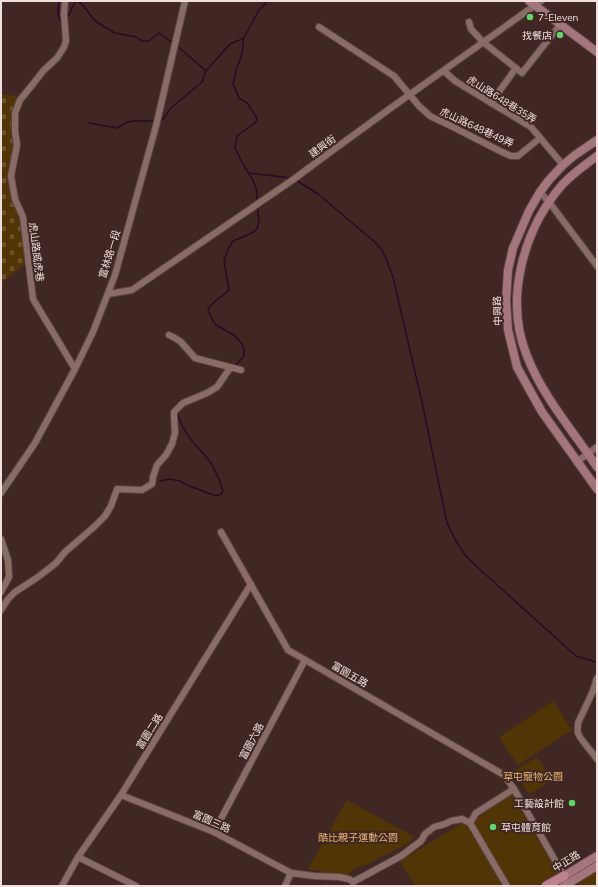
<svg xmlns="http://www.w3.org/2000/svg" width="598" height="887" font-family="Mulish,'Noto Sans TC',sans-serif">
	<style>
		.cemetery { fill: url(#cemetery-stones) }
		.park { fill: #513505 }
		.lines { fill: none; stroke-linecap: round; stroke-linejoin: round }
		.stream { stroke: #2d0826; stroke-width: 1.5 }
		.street-casing { stroke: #5b4543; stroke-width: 8 }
		.secondary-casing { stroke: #5b4543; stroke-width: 10 }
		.primary-casing { stroke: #5b4543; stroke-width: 11 }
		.street { stroke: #896b67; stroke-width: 6 }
		.secondary { stroke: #a4757a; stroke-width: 8 }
		.primary { stroke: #c07f8d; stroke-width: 9 }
		.poi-dot { fill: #5fd56b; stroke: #402724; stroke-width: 1.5 }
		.labels { text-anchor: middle; stroke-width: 4; stroke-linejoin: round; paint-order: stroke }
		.poi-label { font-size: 10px; fill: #f0dedc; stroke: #402724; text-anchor: start }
		.street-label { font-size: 10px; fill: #f0dedc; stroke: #402724 }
		.park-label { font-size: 10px; fill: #e8b571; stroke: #402724 }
	</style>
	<defs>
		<pattern id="cemetery-stones" width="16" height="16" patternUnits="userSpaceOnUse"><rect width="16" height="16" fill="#513505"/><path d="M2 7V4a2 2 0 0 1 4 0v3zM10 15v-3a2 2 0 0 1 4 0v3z" fill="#6a5229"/></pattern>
	</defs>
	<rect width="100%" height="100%" fill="#402724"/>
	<path class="cemetery" d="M 1,94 L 16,96 L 18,98 L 13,107 L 13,145 L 9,171 L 18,207 L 26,263 L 1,283 Z"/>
	<g class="park">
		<path d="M 553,701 L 572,730 L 518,765 L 499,737 Z"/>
		<path d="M 537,757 L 552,780 L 529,794 L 514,771 Z"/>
		<path d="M 511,793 L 558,874 L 537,886 L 415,886 L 400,861 Z"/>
		<path d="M 347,800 L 414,837 L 407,844 L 367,864 L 355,869 L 346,876 L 308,869 Z"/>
		<path d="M 597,872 L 597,886 L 579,886 L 578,884 L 584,879 Z"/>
	</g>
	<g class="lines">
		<g class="stream">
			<path d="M 59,1 L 58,13 L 59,19 L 62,22 L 63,21"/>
			<path d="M 67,19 L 75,2 L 77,1 L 82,4 L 95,21 L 115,33 L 136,37 L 142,41 L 149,41 L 159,33 L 162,35 L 173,43"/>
			<path d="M 176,45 L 206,71"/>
			<path d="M 160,120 L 163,119 L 171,108 L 202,82 L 206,71 L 230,44 L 242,39"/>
			<path d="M 89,123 L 117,128 L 127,122 L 133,121 L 155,121"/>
			<path d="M 249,173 L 291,178"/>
			<path d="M 296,180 L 318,194 L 376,243 L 382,250 L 385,256 L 393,277 L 422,402 L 447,523 L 455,539 L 465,555 L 475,565 L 576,656 L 596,662"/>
			<path d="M 257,202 L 257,192 L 253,180 L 243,164 L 235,148 L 237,136 L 256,122 L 257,118 L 247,103 L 239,98 L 233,84 L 237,67 L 240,60 L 243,49 L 243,39 L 259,10 L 268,1"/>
			<path d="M 235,366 L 244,356 L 244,350 L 242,344 L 235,336 L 215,324 L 210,315 L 208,310 C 212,301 222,297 229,290 L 224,261 L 228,249 L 233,241 L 252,233 L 257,229 L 259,221 L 257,206"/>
			<path d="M 160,481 L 170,479 L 180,481 L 187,485 L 216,496 L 221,494 L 223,491 C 220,481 216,471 210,462 C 204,453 196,447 190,438 C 184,430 180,422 177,413 L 178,412"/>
		</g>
		<g class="street-casing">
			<g id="street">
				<path d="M 65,1 L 64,14 L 66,41 L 64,47 L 57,58 L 43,71 L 33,84 L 20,100 L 15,113 L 15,131 L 17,145 L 11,176 L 15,199 L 23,217 L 33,299 L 75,369"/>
				<path d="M 469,22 L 471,29 L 483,42 L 522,73 L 560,25"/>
				<path d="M 319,27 L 394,76 L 419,106 L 430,116 L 453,127 L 500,151 L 511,156 L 518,156 L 540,138"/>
				<path d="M 444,71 L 455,81 L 531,127 L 563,165"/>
				<path d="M 491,103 L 516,68"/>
				<path d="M 540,192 L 549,202 L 597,266"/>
				<path d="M 108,294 L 132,290 L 294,179 L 329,153 L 388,110 L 541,1"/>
				<path d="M 169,335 L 175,338 L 181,342 L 195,358 L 241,370"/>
				<path d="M 578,461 L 597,447"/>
				<path d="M 1,493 L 35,443 L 75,369 L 93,332 L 115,275 L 156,126 L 185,1"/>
				<path d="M 221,532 L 288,650 L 504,775 L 514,789"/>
				<path d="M 1,539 L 8,560 L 9,577 L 1,592"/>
				<path d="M 1,610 L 8,599 L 15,592 L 38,577 L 56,563 L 65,552 L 95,526 L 105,516 L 111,506 L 117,489 L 142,490 L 152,484 L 153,477 L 157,465 L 166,455 L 172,444 L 175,433 L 174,416 L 174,412 L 183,403 L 207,393 L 217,387 L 230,368"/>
				<path d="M 597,678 L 593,691 L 578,723 C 578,726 577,729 578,733 C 579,738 593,753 597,759"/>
				<path d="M 121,795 L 214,832 L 291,873 L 314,876 L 339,877 L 349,879 L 353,882 L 401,856 L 421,841 L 425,834 L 434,827 L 445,824 L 451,821 L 462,819 L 470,823"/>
				<path d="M 214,832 L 305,660"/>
				<path d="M 78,857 L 136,886"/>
				<path d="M 62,886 L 78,857 L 121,795 L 251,584"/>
				<path d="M 285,886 L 291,873"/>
				<path d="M 507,886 L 470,823 L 476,813 L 514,789 L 564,876"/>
			</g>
		</g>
		<g class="secondary-casing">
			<g id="secondary">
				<path d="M 529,1 L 597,52"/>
				<path d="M 597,140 L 575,155 L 563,165 L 549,180 L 540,192 L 529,211 L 513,248 L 508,270 L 506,301 L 508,330 L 517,367 L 528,387 L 542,412 L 597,489"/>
				<path d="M 597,156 C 585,165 572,174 562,185 C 523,230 504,300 527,356 C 543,397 573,431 597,467"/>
				<path d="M 564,876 L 597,856"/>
				<path d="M 564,886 L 597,866"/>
			</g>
		</g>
		<g class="primary-casing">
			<path id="primary" d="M 546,886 L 564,876"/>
		</g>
		<use href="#street" class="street"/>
		<use href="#secondary" class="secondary"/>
		<use href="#primary" class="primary"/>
	</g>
	<g class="poi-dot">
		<circle cx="530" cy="17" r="4"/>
		<circle cx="560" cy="35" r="4"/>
		<circle cx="572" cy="803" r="4"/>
		<circle cx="493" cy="827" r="4"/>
	</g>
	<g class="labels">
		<g class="poi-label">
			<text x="538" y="21">7-Eleven</text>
			<text x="552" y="39" text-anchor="end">找餐店</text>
			<text x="564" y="807" text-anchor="end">工藝設計館</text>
			<text x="501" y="831">草屯體育館</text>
		</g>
		<g class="street-label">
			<text transform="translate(502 99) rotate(32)" y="4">虎山路648巷35弄</text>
			<text transform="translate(477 127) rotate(25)" y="4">虎山路648巷49弄</text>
			<text transform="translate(322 146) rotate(-36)" y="4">建興街</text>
			<text transform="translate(37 252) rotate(83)" y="4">虎山路威虎巷</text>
			<text transform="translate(109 254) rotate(-73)" y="4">富林路一段</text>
			<text transform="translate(497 311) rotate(-92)" y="4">中興路</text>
			<text transform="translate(350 674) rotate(30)" y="4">富園五路</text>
			<text transform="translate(149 731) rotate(-58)" y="4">富園二路</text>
			<text transform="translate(251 741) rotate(-62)" y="4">富園六路</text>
			<text transform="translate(212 821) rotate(24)" y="4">富園三路</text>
			<text transform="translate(566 861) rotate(-31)" y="4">中正路</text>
		</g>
		<g class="park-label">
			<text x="533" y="780">草屯寵物公園</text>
			<text x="358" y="841">酷比親子運動公園</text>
		</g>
	</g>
	<rect width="598" height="887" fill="none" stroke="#f0dedc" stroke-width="4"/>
</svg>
